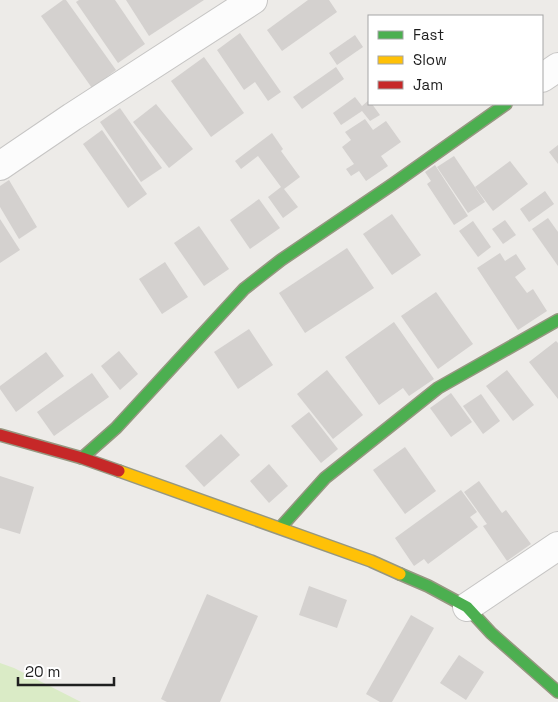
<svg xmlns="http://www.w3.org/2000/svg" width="558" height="702" font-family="'Space Grotesk',sans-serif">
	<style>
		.grass { fill: #daebc6 }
		.building { fill: #d4d1cf }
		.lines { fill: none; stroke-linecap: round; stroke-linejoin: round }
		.street-casing { stroke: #c6c5c4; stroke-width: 30 }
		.fast-casing { stroke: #969780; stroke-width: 14 }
		.slow-casing { stroke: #969780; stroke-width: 14 }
		.jam-casing { stroke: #969780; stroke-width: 14 }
		.street { stroke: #fcfcfc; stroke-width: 28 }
		.fast { stroke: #4caf50; stroke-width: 11 }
		.slow { stroke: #ffc107; stroke-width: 11 }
		.jam { stroke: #c62828; stroke-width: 11 }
	</style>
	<rect width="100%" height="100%" fill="#edebe8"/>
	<path class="grass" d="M 0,663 L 14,668 L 81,702 L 0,702 Z"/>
	<g class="building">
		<path d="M 63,0 L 66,0 L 116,70 L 92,88 L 41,16 Z"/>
		<path d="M 79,0 L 115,0 L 145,44 L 118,63 L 76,2 Z"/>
		<path d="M 126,0 L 204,0 L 149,36 Z"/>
		<path d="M 308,0 L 329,0 L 337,12 L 282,51 L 267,30 Z"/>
		<path d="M 240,33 L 281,92 L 268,101 L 255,82 L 244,90 L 217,50 Z"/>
		<path d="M 355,35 L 363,47 L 337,65 L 329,53 Z"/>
		<path d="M 204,57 L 244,113 L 211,137 L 171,81 Z"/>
		<path d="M 336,67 L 344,79 L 302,109 L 293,97 Z"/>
		<path d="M 355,97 L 362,106 L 369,100 L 369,104 L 372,104 L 380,115 L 370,121 L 362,111 L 341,125 L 333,113 Z"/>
		<path d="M 156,104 L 193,149 L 169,168 L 133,122 Z"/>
		<path d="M 120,108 L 162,168 L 141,182 L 100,122 Z"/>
		<path d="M 365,119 L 373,130 L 386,121 L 401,142 L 381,156 L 388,166 L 366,181 L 359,171 L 351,176 L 346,169 L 354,164 L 342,147 L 351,140 L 345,132 Z"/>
		<path d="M 102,130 L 147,194 L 128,208 L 83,144 Z"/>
		<path d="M 272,133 L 283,149 L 281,151 L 300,177 L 284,189 L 298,207 L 283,218 L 268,197 L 281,187 L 258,156 L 241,169 L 235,161 Z"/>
		<path d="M 558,145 L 558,164 L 549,152 Z"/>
		<path d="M 454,156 L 485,202 L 468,213 L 437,167 Z"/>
		<path d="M 510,161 L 528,184 L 493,211 L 475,187 Z"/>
		<path d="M 435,165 L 468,216 L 454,225 L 427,184 L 431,181 L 425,172 Z"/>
		<path d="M 9,180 L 37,227 L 19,239 L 0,207 L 0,186 Z"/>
		<path d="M 545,191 L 554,204 L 529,222 L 520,209 Z"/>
		<path d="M 259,199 L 280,228 L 250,249 L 230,220 Z"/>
		<path d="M 392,214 L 421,255 L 392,275 L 363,234 Z"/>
		<path d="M 548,218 L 558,232 L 558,266 L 532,229 Z"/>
		<path d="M 0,219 L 20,250 L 0,263 Z"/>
		<path d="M 505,220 L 516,235 L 503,244 L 492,229 Z"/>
		<path d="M 473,221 L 491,247 L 478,257 L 459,231 Z"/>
		<path d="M 199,226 L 229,269 L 204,286 L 174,243 Z"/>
		<path d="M 347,248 L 374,288 L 305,333 L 279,293 Z"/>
		<path d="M 500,253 L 505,261 L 516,254 L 526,269 L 515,277 L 527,293 L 533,289 L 547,311 L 518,330 L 477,268 Z"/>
		<path d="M 165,262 L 188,297 L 162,314 L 139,279 Z"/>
		<path d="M 436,292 L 473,344 L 438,369 L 401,316 Z"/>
		<path d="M 394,322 L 434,379 L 409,396 L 403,388 L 379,405 L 345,357 Z"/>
		<path d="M 249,329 L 273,365 L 238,389 L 214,352 Z"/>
		<path d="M 556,341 L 558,343 L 558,399 L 529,362 Z"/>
		<path d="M 119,351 L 138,374 L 120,390 L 101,366 Z"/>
		<path d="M 46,352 L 64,376 L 16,412 L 0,389 L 0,386 Z"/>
		<path d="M 327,370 L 363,415 L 333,439 L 297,394 Z"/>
		<path d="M 507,370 L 534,405 L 513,421 L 486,386 Z"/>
		<path d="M 92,373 L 109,397 L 54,436 L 37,412 Z"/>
		<path d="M 451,393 L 472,422 L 451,437 L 430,408 Z"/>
		<path d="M 481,394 L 500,421 L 483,434 L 463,406 Z"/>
		<path d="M 309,412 L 338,449 L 321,463 L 291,426 Z"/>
		<path d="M 221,434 L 240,455 L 204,487 L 185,466 Z"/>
		<path d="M 405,447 L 436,491 L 405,514 L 373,470 Z"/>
		<path d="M 269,464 L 288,486 L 269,503 L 250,481 Z"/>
		<path d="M 0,476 L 34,487 L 20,534 L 0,528 Z"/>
		<path d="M 479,481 L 502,513 L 506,510 L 531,544 L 507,561 L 483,526 L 487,524 L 464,492 Z"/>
		<path d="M 461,490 L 477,512 L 470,517 L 478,527 L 428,564 L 424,559 L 414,566 L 395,538 Z"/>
		<path d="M 309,586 L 347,600 L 337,628 L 299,615 Z"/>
		<path d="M 207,594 L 258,616 L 220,702 L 167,702 L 161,699 Z"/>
		<path d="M 411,615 L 434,628 L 392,702 L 380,702 L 366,694 Z"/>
		<path d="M 459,655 L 484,672 L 466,700 L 440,683 Z"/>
	</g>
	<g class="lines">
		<g class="street-casing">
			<g id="street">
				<path d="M 542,78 L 558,67"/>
				<path d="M 0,166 L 72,117 L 253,0"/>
				<path d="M 467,607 L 558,546"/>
			</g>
		</g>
		<g class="fast-casing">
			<g id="fast">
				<path d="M 82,458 L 116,428 L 244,289 L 281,260 L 393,184 L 506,104"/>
				<path d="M 280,528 L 325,478 L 438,388 L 558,320"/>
				<path d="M 400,574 L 428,586 L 467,607 L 491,633 L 558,692"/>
			</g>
		</g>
		<g class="slow-casing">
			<path id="slow" d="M 119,471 L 371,561 L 400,574"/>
		</g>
		<g class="jam-casing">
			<path id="jam" d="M 0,435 L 82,458 L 119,471"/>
		</g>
		<use href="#street" class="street"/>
		<use href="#fast" class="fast"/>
		<use href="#slow" class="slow"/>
		<use href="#jam" class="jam"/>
	</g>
	<rect x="368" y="15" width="175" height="90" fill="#ffffff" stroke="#a5a5a5"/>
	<rect x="378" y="31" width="25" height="8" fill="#4caf50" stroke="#a5a5a5"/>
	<text x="413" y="40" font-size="15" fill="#1f1f1f">Fast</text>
	<rect x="378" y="56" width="25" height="8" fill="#ffc107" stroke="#a5a5a5"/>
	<text x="413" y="65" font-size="15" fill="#1f1f1f">Slow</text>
	<rect x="378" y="81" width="25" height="8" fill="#c62828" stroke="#a5a5a5"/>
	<text x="413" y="90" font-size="15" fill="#1f1f1f">Jam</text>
	<path d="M18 677v8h96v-8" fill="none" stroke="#1f1f1f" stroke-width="2.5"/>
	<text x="25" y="677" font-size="15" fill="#1f1f1f" stroke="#ffffff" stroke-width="4" paint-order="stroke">20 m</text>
</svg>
